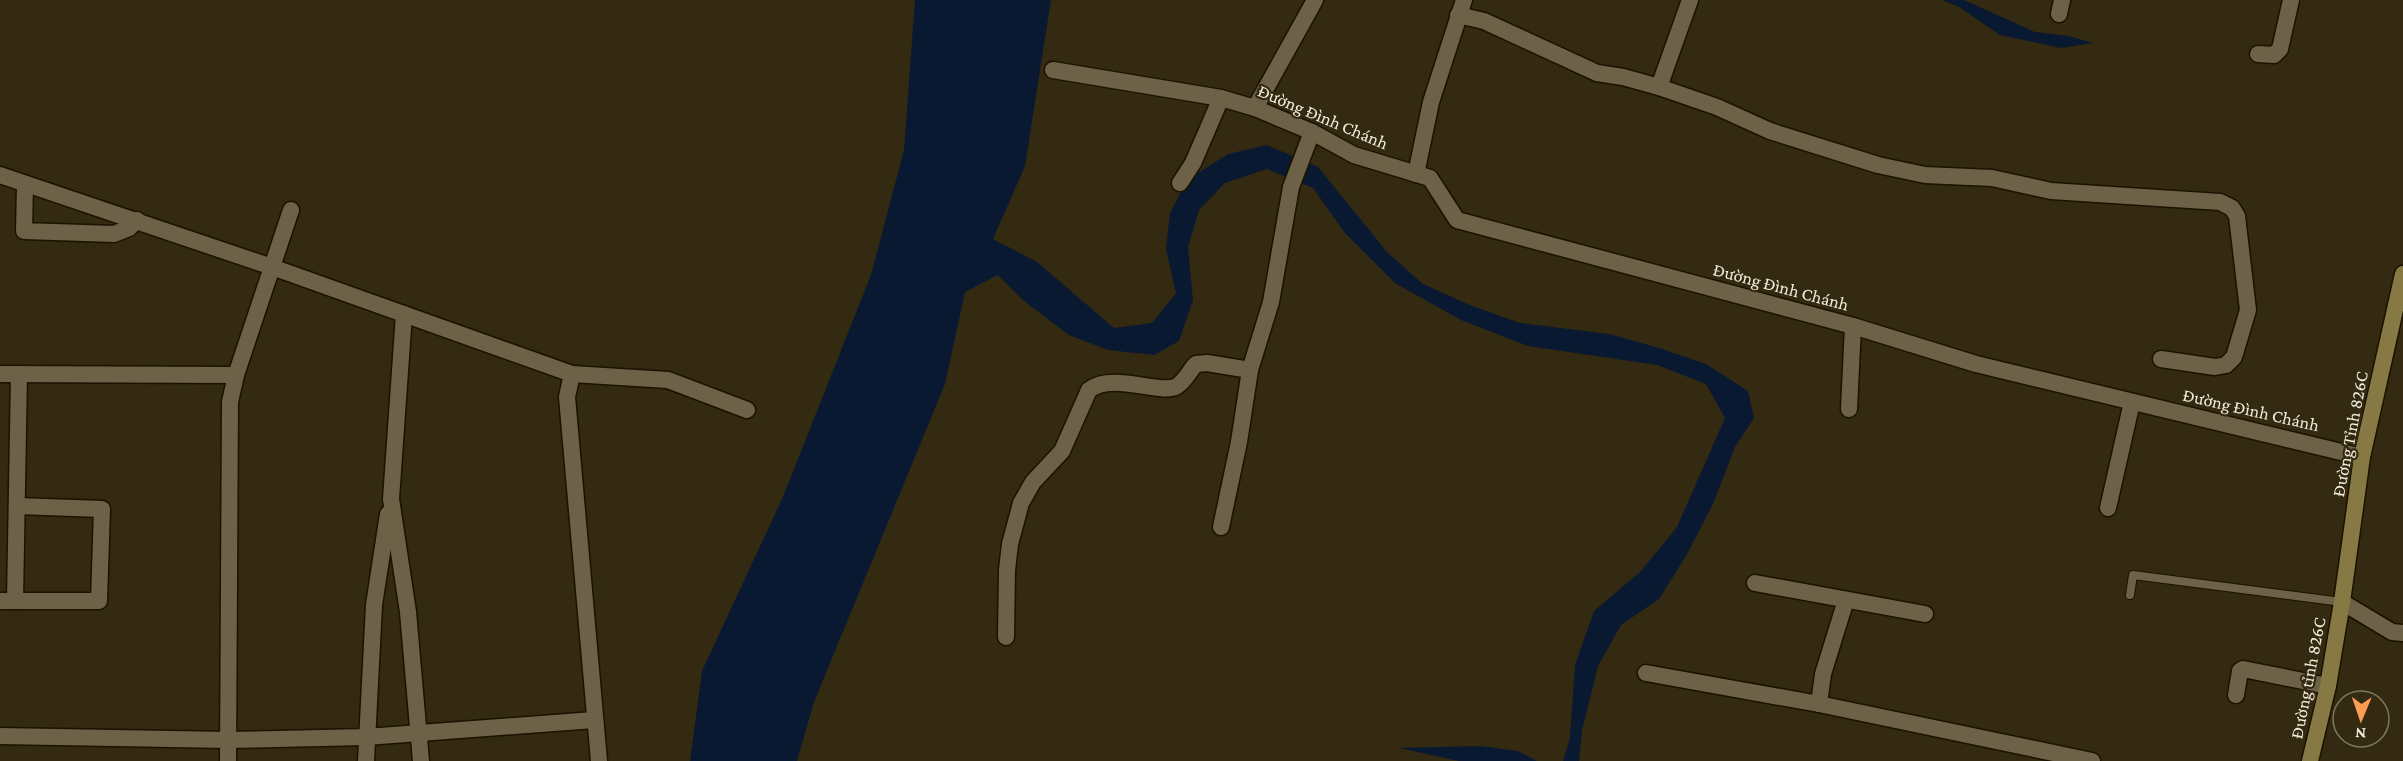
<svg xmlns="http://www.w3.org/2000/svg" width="2403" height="761" font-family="'Crimson Pro',serif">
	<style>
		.water { fill: #0a1932 }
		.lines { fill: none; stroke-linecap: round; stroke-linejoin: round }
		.service-casing { stroke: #1b1200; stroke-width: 10 }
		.minor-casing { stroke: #1b1200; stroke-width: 19 }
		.secondary-casing { stroke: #1b1200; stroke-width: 19 }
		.service { stroke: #6d6147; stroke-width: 8 }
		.minor { stroke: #6d6147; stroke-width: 16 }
		.secondary { stroke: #867944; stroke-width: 16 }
		.labels { text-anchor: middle; stroke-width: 4.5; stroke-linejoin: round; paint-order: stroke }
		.street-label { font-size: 18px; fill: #f2ecdd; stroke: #342911 }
	</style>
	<rect width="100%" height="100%" fill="#342911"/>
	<g class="water">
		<path d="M 915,0 L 1051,0 L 1025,166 L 993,239 L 1037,262 L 1114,328 L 1152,323 L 1176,293 L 1166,249 L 1170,213 L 1187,180 L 1228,154 L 1267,145 L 1318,167 L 1387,252 L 1423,284 L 1472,306 L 1520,323 L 1609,334 L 1659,348 L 1706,364 L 1748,391 L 1754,418 L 1735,447 L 1713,504 L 1686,556 L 1659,599 L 1621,625 L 1598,666 L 1582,730 L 1579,761 L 1563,761 L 1570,738 L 1575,665 L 1594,611 L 1640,572 L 1677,527 L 1725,418 L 1706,384 L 1657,365 L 1528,346 L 1461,320 L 1395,283 L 1345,233 L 1313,188 L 1267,169 L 1225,183 L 1199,210 L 1188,247 L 1193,300 L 1179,341 L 1154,355 L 1108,350 L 1069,335 L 1024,301 L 998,275 L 965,292 L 945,384 L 814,702 L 797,761 L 690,761 L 702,671 L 782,499 L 871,275 L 904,150 Z"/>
		<path d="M 1942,0 L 1964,0 L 2035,32 L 2069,36 L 2093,43 L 2061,48 L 2000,35 L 1959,7 Z"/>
		<path d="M 1480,746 L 1518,751 L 1537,761 L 1459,761 L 1399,748 Z"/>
	</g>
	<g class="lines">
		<g class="service-casing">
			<path id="service" d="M 2130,595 L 2133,575 L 2342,602"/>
		</g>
		<g class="minor-casing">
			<g id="minor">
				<path d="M 2059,14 L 2062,0"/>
				<path d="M 1458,15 L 1484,21 L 1597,73 L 1623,77 L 1659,87 L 1717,107 L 1770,131 L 1878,165 L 1925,175 L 1992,178 L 2051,191 L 2220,202 L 2232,208 L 2237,216 L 2248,310 L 2234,357 L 2226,365 L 2215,367 L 2161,359"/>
				<path d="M 2258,54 L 2274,55 L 2280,49 L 2291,0"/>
				<path d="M 1053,70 L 1221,98 L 1255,108 L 1312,132 L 1354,155 L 1430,178 L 1457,220 L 1853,326 L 1976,364 L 2362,457"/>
				<path d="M 1659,87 L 1690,0"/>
				<path d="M 1255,108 L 1315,0"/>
				<path d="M 1416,174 L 1431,102 L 1464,0"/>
				<path d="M 0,175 L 272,267 L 572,374 L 668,380 L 747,410"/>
				<path d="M 1180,183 L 1193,163 L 1221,98"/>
				<path d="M 25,184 L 24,231 L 114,234 L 129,228 L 137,220"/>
				<path d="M 404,314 L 391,499 L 408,612 L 421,761"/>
				<path d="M 0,374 L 236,375"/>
				<path d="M 572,374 L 567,397 L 599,761"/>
				<path d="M 1849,409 L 1853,326"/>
				<path d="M 2108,508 L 2132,402"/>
				<path d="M 1221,527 L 1239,442 L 1250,370 L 1271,302 L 1291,187 L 1312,132"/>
				<path d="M 1755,583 L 1925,614"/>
				<path d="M 0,601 L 99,601 L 102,509 L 17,506"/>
				<path d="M 15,601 L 19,374"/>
				<path d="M 2342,602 L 2392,632 L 2403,633"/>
				<path d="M 1006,637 L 1007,570 L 1010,544 L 1021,503 L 1033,482 L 1062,451 L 1089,390 C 1112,371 1162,396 1177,386 C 1185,381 1190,370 1196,364 L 1207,363 L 1250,370"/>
				<path d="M 1646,673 L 1819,704 L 2092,761"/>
				<path d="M 2236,695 L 2240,671 L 2243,669 L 2328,686"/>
				<path d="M 1819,704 L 1823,674 L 1846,600"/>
				<path d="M 0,736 L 228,740 L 366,737 L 594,720"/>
				<path d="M 228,761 L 230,402 L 236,375 L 291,210"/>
				<path d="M 366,761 L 374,605 L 388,514"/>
			</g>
		</g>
		<g class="secondary-casing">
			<path id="secondary" d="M 2310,761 L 2328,686 L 2342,602 L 2362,457 L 2403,274"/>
		</g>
		<use href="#service" class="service"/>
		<use href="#minor" class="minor"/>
		<use href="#secondary" class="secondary"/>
	</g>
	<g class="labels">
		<g class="street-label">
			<text transform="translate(1323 117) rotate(23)" y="6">Đường Đình Chánh</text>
			<text transform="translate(1781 287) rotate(15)" y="6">Đường Đình Chánh</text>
			<text transform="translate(2251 410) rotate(13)" y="6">Đường Đình Chánh</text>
			<text transform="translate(2350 434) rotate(-79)" y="6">Đường Tỉnh 826C</text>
			<text transform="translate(2308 678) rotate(-79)" y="6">Đường tỉnh 826C</text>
		</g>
	</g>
	<g transform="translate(2361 719) rotate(182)"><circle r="28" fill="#342911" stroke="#807763" stroke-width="1.5"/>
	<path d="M0-4.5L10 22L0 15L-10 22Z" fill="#fd9c55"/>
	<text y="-9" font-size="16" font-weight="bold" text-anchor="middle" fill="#f2ecdd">N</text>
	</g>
</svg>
